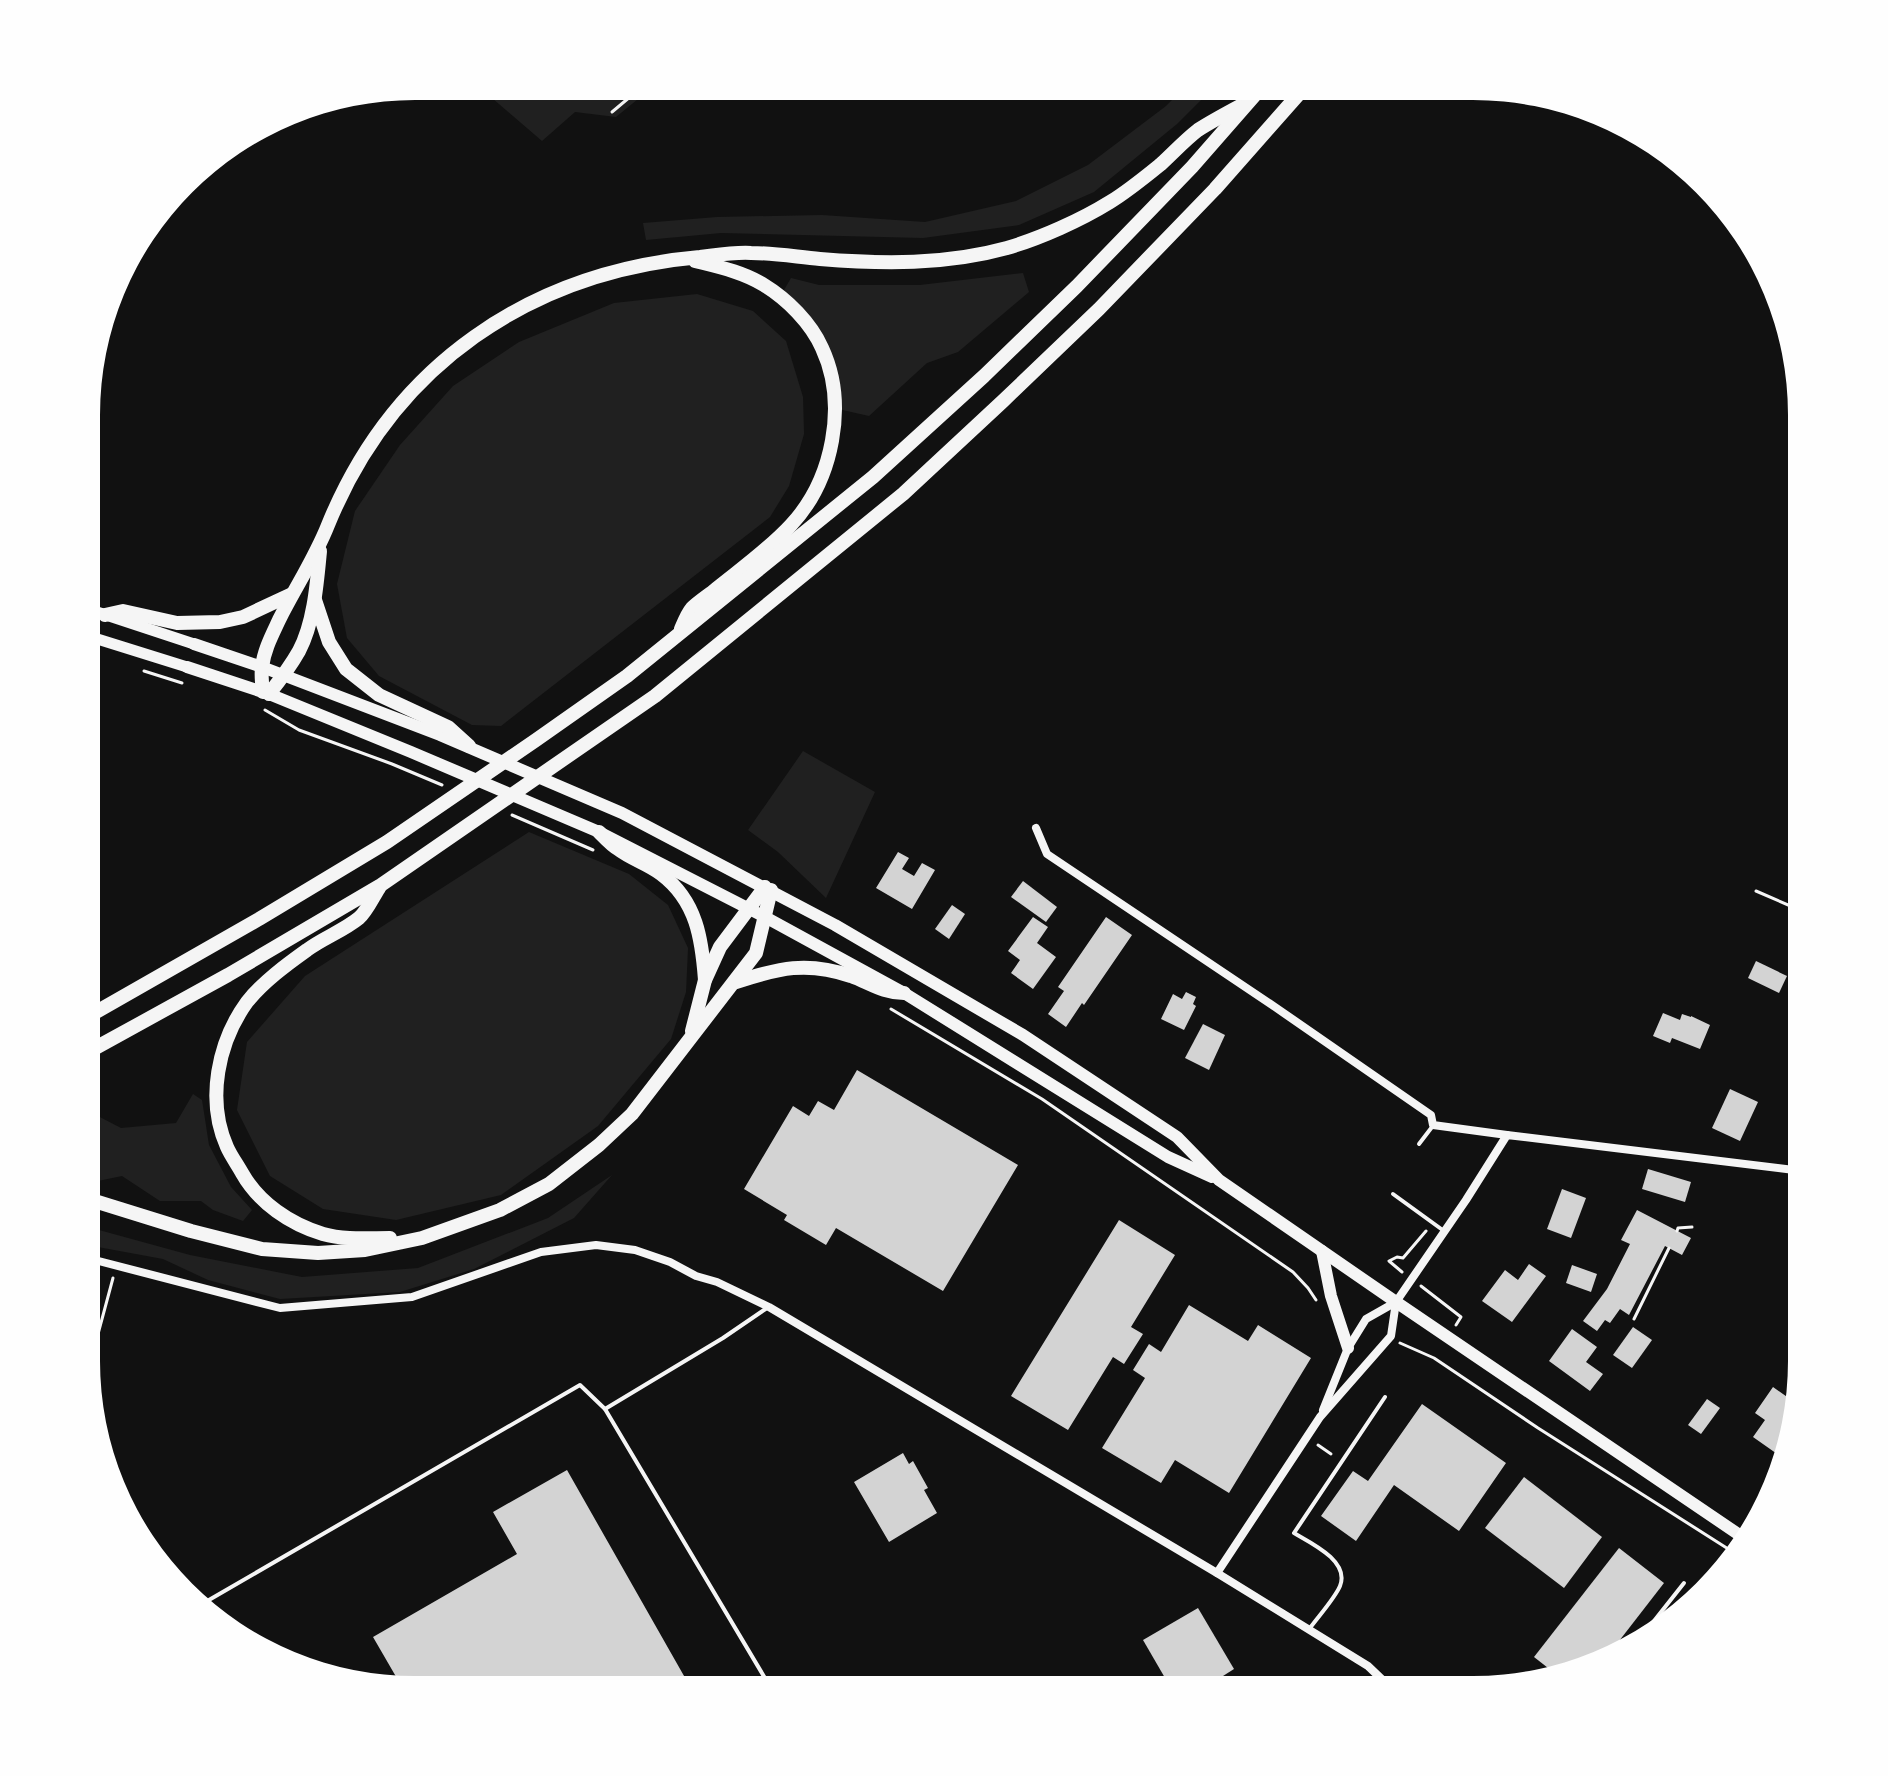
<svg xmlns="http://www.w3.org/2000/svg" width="1888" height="1776" font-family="'Times New Roman',serif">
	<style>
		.green { fill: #202020 }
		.building { fill: #d3d3d3 }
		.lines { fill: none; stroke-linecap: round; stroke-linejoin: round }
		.path { stroke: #f5f5f5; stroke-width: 3 }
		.service { stroke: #f5f5f5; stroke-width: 4 }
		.minor { stroke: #f5f5f5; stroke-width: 8 }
		.secondary { stroke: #f5f5f5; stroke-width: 11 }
		.primary { stroke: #f5f5f5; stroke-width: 12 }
		.motorway { stroke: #f5f5f5; stroke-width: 14 }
	</style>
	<rect width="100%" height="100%" fill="#111"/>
	<g class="green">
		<path d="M 478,86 L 654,86 L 616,117 L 575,112 L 542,141 Z"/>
		<path d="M 1185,87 L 1214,87 L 1177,124 L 1094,192 L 1019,225 L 923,238 L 721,233 L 646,240 L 643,223 L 717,217 L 822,215 L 925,222 L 1016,201 L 1088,165 L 1166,106 Z"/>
		<path d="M 1023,273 L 1029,292 L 958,352 L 927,363 L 869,416 L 838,409 L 816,325 L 784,290 L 791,278 L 819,285 L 920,285 Z"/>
		<path d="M 697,294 L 753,311 L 786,341 L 803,397 L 804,434 L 789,486 L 770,517 L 501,726 L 472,725 L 379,676 L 347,638 L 337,584 L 355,511 L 400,445 L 453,386 L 519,342 L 614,303 Z"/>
		<path d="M 803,751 L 875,792 L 826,898 L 778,852 L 748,830 Z"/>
		<path d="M 529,832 L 629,874 L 668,905 L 688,948 L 686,992 L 671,1039 L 598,1126 L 501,1195 L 396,1220 L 323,1209 L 270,1176 L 237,1110 L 247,1042 L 305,976 Z"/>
		<path d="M 193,1094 L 202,1100 L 209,1145 L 231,1187 L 252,1210 L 243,1221 L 213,1210 L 201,1201 L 160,1201 L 122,1176 L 88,1183 L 88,1120 L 94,1114 L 121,1128 L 176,1123 Z"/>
		<path d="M 612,1175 L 574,1218 L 474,1269 L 400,1292 L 280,1299 L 208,1280 L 163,1259 L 87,1245 L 88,1227 L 190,1255 L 302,1277 L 418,1268 L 548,1218 Z"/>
	</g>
	<g class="building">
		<path d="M 898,852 L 909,858 L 902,869 L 914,876 L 922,863 L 935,870 L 912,909 L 876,888 Z"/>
		<path d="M 1023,881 L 1057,907 L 1046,922 L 1011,897 Z"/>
		<path d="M 952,905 L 965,914 L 949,939 L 935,929 Z"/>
		<path d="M 1033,917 L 1048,927 L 1037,943 L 1056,957 L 1033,989 L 1011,973 L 1020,960 L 1008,951 Z"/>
		<path d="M 1106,917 L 1132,935 L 1084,1005 L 1082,1003 L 1066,1027 L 1048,1014 L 1064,991 L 1058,987 Z"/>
		<path d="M 1756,961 L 1787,976 L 1779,993 L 1748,978 Z"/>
		<path d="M 1186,992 L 1196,997 L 1193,1004 L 1196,1006 L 1184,1030 L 1161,1019 L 1173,994 L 1182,999 Z"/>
		<path d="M 1663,1013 L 1680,1020 L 1682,1014 L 1691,1017 L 1691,1016 L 1710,1025 L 1700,1049 L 1672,1038 L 1670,1043 L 1653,1036 Z"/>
		<path d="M 1203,1024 L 1225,1035 L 1209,1070 L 1185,1058 Z"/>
		<path d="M 857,1070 L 1018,1165 L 943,1291 L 836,1228 L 826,1245 L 784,1220 L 787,1215 L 744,1189 L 793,1106 L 809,1116 L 818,1101 L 834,1110 Z"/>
		<path d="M 1730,1089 L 1758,1102 L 1740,1141 L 1712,1128 Z"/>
		<path d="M 1648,1169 L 1691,1182 L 1685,1202 L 1642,1189 Z"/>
		<path d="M 1562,1189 L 1586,1198 L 1571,1238 L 1547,1229 Z"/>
		<path d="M 1637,1210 L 1691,1238 L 1682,1255 L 1665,1246 L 1629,1315 L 1620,1309 L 1610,1323 L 1605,1320 L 1597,1331 L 1583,1321 L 1607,1289 L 1630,1244 L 1621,1240 Z"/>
		<path d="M 1119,1220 L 1175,1255 L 1131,1327 L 1143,1334 L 1124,1364 L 1113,1357 L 1068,1430 L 1011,1396 Z"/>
		<path d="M 1529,1264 L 1546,1276 L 1512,1322 L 1482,1301 L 1505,1270 L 1518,1280 Z"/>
		<path d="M 1572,1265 L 1597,1274 L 1591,1292 L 1566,1283 Z"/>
		<path d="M 1189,1305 L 1248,1341 L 1258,1325 L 1311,1358 L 1229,1493 L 1175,1460 L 1161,1483 L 1102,1448 L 1145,1378 L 1133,1370 L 1149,1344 L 1161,1352 Z"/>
		<path d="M 1633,1327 L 1652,1340 L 1632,1368 L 1613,1355 Z"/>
		<path d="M 1572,1329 L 1597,1347 L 1586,1362 L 1603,1374 L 1590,1391 L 1549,1361 Z"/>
		<path d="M 1773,1387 L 1793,1401 L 1780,1456 L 1753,1437 L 1765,1420 L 1755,1413 Z"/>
		<path d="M 1707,1399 L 1720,1408 L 1701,1434 L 1688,1425 Z"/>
		<path d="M 1422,1404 L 1506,1463 L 1459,1531 L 1394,1485 L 1356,1541 L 1321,1516 L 1353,1471 L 1368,1481 Z"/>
		<path d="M 903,1453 L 909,1464 L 913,1461 L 928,1488 L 924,1490 L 937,1513 L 889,1542 L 854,1482 Z"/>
		<path d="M 567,1470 L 692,1690 L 415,1690 L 402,1687 L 373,1637 L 517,1554 L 493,1512 Z"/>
		<path d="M 1524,1477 L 1602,1537 L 1564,1588 L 1485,1528 Z"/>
		<path d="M 1619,1548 L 1664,1583 L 1602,1663 L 1557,1675 L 1534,1657 Z"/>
		<path d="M 1198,1608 L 1234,1669 L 1201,1690 L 1172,1690 L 1143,1640 Z"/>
	</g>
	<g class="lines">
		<g class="path">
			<path d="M 612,112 L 643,86"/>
			<path d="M 144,671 L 182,683"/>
			<path d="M 265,710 L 299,730 L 392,764 L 442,785"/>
			<path d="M 512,815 L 593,850"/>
			<path d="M 1756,891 L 1802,911"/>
			<path d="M 891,1009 L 1042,1099 L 1293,1272 L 1308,1288 L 1316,1300"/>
			<path d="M 1677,1231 L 1678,1228 L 1692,1227"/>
			<path d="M 1402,1272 L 1389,1261 L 1397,1257 L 1403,1258 L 1426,1231"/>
			<path d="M 1421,1286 L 1461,1317 L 1456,1325"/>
			<path d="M 1634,1319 L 1669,1248"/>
			<path d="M 1400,1343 L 1434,1358 L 1538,1428 L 1733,1552"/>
			<path d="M 87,1375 L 113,1278"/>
			<path d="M 1318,1445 L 1331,1454"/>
		</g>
		<g class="service">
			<path d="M 1419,1144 L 1432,1127"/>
			<path d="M 1393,1194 L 1444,1231"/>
			<path d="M 605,1409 L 723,1338 L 767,1308"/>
			<path d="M 202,1604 L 580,1385 L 605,1409 L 772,1690"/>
			<path d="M 1310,1628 C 1318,1617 1335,1598 1340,1586 C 1350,1561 1311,1543 1294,1533 L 1385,1397"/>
			<path d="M 1639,1640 L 1684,1583"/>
		</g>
		<g class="minor">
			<path d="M 1036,828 L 1047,854 L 1275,1007 L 1431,1115 L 1433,1125 L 1507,1135"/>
			<path d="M 87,1258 L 280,1308 L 412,1297 L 541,1252 L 596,1245 L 635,1250 L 670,1262 L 696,1276 L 717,1282 L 769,1307 L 1217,1573 L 1368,1666 L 1392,1689"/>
			<path d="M 1323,1410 L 1348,1348 L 1366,1319 L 1396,1302"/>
			<path d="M 1217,1573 L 1320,1417 L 1391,1336 L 1396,1302 L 1466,1200 L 1507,1135 L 1802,1171"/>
		</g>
		<g class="secondary">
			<path d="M 91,610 L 194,644"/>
			<path d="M 91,637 L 187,667"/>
		</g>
		<g class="primary">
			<path d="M 194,644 L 262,667 L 440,735 L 622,813 L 835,925 L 1023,1035 L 1177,1137 L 1219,1180 L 1396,1302 L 1744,1538"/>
			<path d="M 187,667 L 269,694 L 411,752 L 599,832 L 765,917 L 904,993 L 1168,1157 L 1212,1177"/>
			<path d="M 1322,1251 L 1331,1296 L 1348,1348"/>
		</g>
		<g class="motorway">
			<path d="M 315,600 L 329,642 L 346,669 L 379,695 L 448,727 L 469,746"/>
			<path d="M 105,615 L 123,611 L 177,623 L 220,622 L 243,617 L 292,594"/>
			<path d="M 681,629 C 684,622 687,614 692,608 C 699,601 709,595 716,589 C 742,568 769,549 791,525 C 833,480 848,404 822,348 C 811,323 787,299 764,285 C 743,272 719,267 695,261"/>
			<path d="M 263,692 C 262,684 261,675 262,667 C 264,650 272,635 279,620 C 295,588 315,558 328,525 C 393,365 530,272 700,257 C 717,255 734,252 751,253 C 774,253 797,257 820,259 C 882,264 946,265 1007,248 C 1041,238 1081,220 1110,202 C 1128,191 1145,177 1161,164 C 1173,153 1185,140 1198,130 C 1212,121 1227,113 1242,105"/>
			<path d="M 269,694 C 280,680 290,667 299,651 C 314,623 317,583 320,551"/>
			<path d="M 599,832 C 605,838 611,845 618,849 C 631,859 648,864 661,874 C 697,901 702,940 705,980"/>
			<path d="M 379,888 C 373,897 367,911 359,918 C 343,931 323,938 307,950 C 286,965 263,982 247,1002 C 218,1042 206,1100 227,1147 C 231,1156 237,1164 242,1173 C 259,1203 290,1224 323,1234 C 344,1240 368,1238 390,1238"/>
			<path d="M 736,982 C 779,968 807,961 851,976 C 870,983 883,993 904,993"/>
			<path d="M 89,1016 L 259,919 L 387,842 L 536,740 L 627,676 L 873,477 L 984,376 L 1077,286 L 1192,167 L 1262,87"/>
			<path d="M 692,1031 L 705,980 L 720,947 L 765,887"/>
			<path d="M 88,1052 L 228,975 L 381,885 L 655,696 L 903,494 L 1003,401 L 1099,309 L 1215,189 L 1305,87"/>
			<path d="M 88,1199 L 191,1231 L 262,1249 L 318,1253 L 365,1250 L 422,1238 L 500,1210 L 549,1184 L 599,1145 L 632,1114 L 756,953 L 771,890"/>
		</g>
	</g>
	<path d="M0 0H1888V1776H0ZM415 100H1473A315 315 0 0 1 1788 415V1361A315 315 0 0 1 1473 1676H415A315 315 0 0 1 100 1361V415A315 315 0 0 1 415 100Z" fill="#fefefe" fill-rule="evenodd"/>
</svg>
